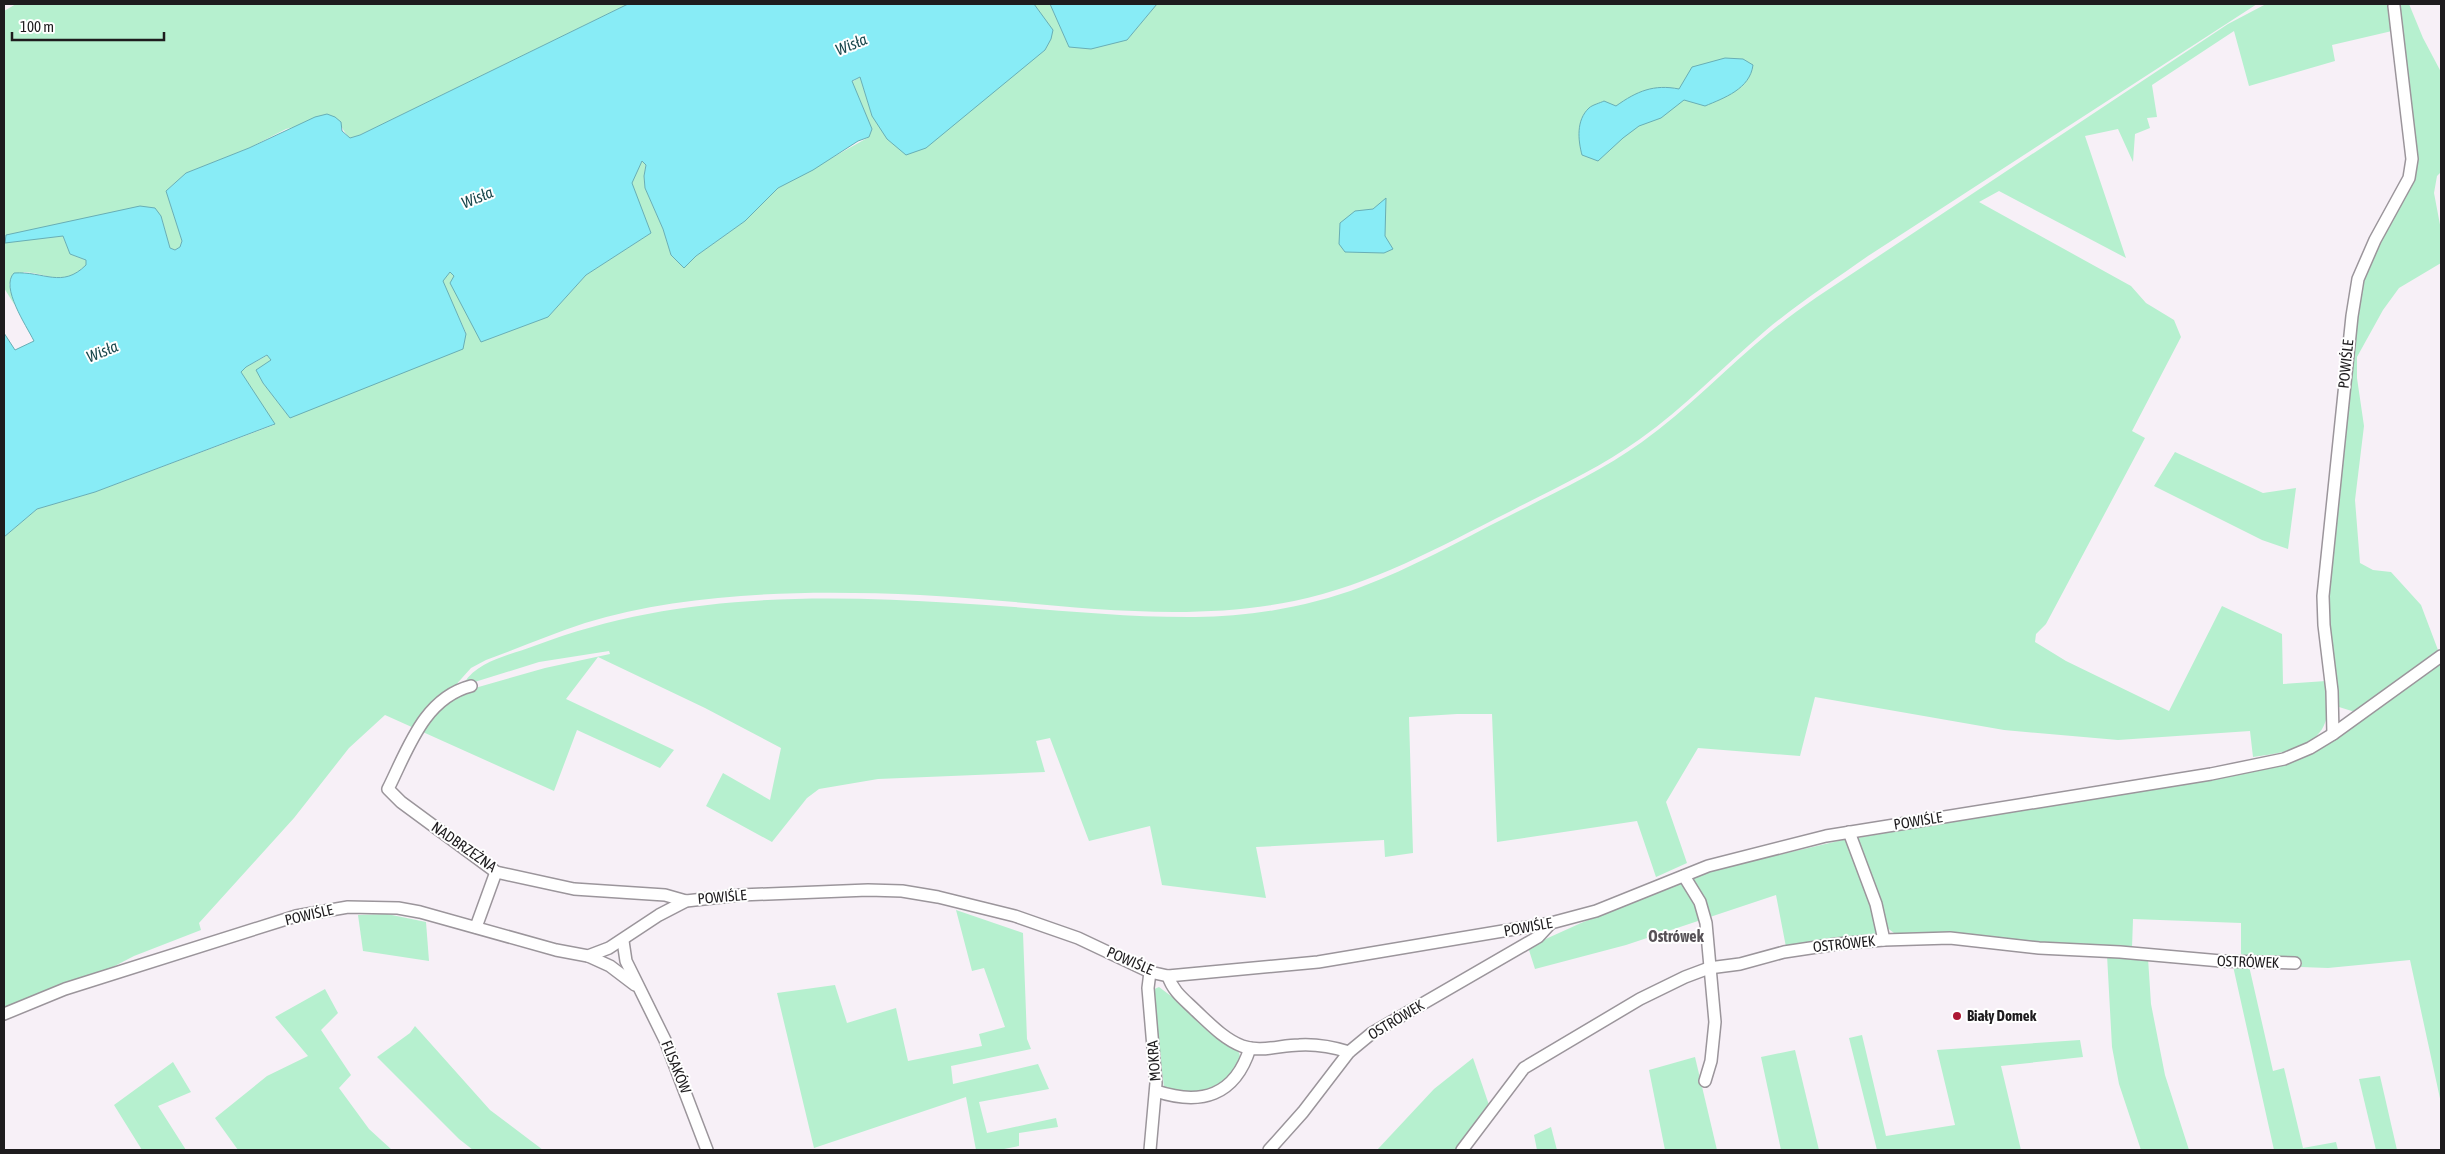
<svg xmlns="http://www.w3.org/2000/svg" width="2445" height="1154" font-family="'Asap Condensed',sans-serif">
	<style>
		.green { fill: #b6f0cf }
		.water { fill: #88ecf6; stroke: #68aeb5 }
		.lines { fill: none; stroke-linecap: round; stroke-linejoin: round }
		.street-casing { stroke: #9b959b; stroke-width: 14 }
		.street { stroke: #fff; stroke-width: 11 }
		.poi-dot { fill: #ad1834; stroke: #fff; stroke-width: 2 }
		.labels { text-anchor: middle; stroke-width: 4; stroke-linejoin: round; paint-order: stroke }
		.street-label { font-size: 15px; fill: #1e1c1e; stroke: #fff }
		.poi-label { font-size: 15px; font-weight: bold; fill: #1e1c1e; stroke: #fff; text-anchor: start }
		.water-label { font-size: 16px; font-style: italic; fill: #1a484d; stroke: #fff }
		.neighbourhood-label { font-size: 16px; font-weight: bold; fill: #575257; stroke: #fff }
	</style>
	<rect width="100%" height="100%" fill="#f7f0f7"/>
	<g class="green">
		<path d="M 16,4 L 628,4 L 360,135 L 350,138 C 342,131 342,124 335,117 L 286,129 L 249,148 L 186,173 L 166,191 L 182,241 L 180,247 L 175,250 L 170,248 L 161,216 L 40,238 L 63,236 L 70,254 L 86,260 L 86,265 C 64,287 50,274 24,272 L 9,284 L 13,294 L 14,304 L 4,288 L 4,11 Z"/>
		<path d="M 1034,4 L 1050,4 L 1069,47 L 1127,40 L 1157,4 L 2257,4 L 1868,256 C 1834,280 1797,304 1765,331 C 1723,367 1685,407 1640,439 C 1600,468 1553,489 1509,512 C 1439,547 1372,585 1294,601 C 1170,626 1045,601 920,595 C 812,590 689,591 585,623 C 551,634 519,648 486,660 L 471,668 L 453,688 L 461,692 L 545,668 L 610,654 L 609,651 L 539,662 L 465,685 L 464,683 C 478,661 510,655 534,646 C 669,594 811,594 954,603 C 1032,607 1110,617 1188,617 C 1245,618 1308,607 1361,587 C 1412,568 1459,541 1507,517 C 1552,494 1600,472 1642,442 C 1688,409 1726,368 1770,332 C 1785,320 1801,308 1817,297 L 2228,24 L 2266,4 L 2387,4 L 2392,31 L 2332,45 L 2335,61 L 2249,86 L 2234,31 L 2152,85 L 2157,117 L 2147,118 L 2150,128 L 2135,134 L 2133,162 L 2118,129 L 2085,136 L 2126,258 L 1999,191 L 1979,202 L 2131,286 L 2146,303 L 2174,320 L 2181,337 L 2132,431 L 2145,438 L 2046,624 L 2036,634 L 2035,642 L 2066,661 L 2169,711 L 2222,606 L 2282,634 L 2283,684 L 2326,681 C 2327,692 2329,708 2326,720 C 2317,750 2280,753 2253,757 L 2250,731 L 2118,740 L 2004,730 L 1815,697 L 1800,756 L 1698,748 L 1666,802 L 1687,863 L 1656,877 L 1637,821 L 1497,842 L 1492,714 L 1457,714 L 1409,717 L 1413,853 L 1385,857 L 1384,840 L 1256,847 L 1266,898 L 1162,885 L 1150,826 L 1089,841 L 1050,738 L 1036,741 L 1045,772 L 878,779 L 819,789 L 807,798 L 772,842 L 706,806 L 723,773 L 770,800 L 781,748 L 705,708 L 598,657 L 566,699 L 674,750 L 660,768 L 577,730 L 554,791 L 385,715 L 349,748 L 294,818 L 199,923 L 201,930 L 134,956 L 109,969 L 41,992 L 4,1008 L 4,537 L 37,509 L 95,492 L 274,425 L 241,372 L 246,367 L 268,355 L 271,360 L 257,370 L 263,383 L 290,418 L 466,333 L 442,280 L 450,272 L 454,276 L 548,317 L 586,275 L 651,233 L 631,183 L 642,161 L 646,164 L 644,176 L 645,188 L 663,229 L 671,255 L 684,268 L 696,256 L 745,221 L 778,188 L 869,137 L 872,129 L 852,82 L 860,77 L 872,116 L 1003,83 L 1045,50 L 1052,30 Z"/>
		<path d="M 2395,4 L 2409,4 L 2423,38 L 2441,72 L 2441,172 L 2437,176 L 2434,193 L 2441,230 L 2441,263 L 2399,288 L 2383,310 L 2357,357 L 2357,378 L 2364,426 L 2355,500 L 2360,563 L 2373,570 L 2391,572 L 2421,605 L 2438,650 L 2355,712 L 2339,707 L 2327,602 L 2361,284 L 2372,256 L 2415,178 L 2416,160 Z"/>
		<path d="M 2175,452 L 2263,493 L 2296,488 L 2288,549 L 2262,540 L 2154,486 Z"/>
		<path d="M 2441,661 L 2441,1103 L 2410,960 L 2328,968 L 2301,967 L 2302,962 L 2241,957 L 2241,923 L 2133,919 L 2132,948 L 1898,936 L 1886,927 L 1857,838 L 2294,761 L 2310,753 Z"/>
		<path d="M 1847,839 L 1874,913 L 1879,930 L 1876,937 L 1786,947 L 1776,895 L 1626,945 L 1535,969 L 1528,947 L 1581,923 L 1714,870 Z"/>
		<path d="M 956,910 L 1023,933 L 1027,1039 L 1031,1049 L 951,1066 L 953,1084 L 1038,1064 L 1049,1089 L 979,1102 L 987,1133 L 1056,1118 L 1058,1127 L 1019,1133 L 1019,1146 L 999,1150 L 976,1150 L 966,1097 L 814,1148 L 777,993 L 835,985 L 847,1023 L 896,1008 L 908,1061 L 982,1046 L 979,1034 L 1005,1027 L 984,968 L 972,971 Z"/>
		<path d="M 387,914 L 426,922 L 429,961 L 363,951 L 358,915 Z"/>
		<path d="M 2107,955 L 2148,958 L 2151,1004 L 2165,1075 L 2189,1150 L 2141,1150 L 2119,1084 L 2112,1047 Z"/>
		<path d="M 2233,966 L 2249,966 L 2273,1071 L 2284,1068 L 2303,1148 L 2336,1142 L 2338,1150 L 2274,1150 Z"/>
		<path d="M 1159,987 L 1187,1008 L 1214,1036 L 1238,1050 L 1240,1056 L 1239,1067 C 1215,1090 1197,1100 1164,1087 L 1152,990 Z"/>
		<path d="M 325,989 L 338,1013 L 321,1030 L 351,1075 L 339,1088 L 369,1129 L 392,1150 L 238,1150 L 215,1118 L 267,1076 L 308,1056 L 275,1017 Z"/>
		<path d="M 415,1026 L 490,1110 L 543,1150 L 473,1150 L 459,1139 L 377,1057 L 410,1033 Z"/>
		<path d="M 1862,1035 L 1886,1136 L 1955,1125 L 1937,1050 L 2080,1040 L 2083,1057 L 2001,1066 L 2021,1150 L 1877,1150 L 1849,1038 Z"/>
		<path d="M 1795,1050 L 1819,1150 L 1781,1150 L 1761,1057 Z"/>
		<path d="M 1695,1057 L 1717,1150 L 1665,1150 L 1649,1070 Z"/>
		<path d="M 1473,1058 L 1489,1105 L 1457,1150 L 1377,1150 L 1434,1089 Z"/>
		<path d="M 173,1062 L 191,1092 L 158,1106 L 186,1150 L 142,1150 L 114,1105 Z"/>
		<path d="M 2380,1076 L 2397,1150 L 2376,1150 L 2359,1079 Z"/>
		<path d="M 1551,1127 L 1557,1150 L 1537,1150 L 1534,1135 Z"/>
	</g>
	<g class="water">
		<path d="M 628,4 L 1034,4 L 1053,30 L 1051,39 L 1045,50 L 926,148 L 906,155 L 887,139 L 872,116 L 860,77 L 852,81 L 872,129 L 869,137 L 858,141 L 813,170 L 778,188 L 745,221 L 696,256 L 684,268 L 671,255 L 663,229 L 645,188 L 644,176 L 646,165 L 642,161 L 632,183 L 651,233 L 586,275 L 548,317 L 481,342 L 450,283 L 454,276 L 450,272 L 443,281 L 466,334 L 463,349 L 290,418 L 263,383 L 256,370 L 271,360 L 267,355 L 246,367 L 241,372 L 275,424 L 95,492 L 37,509 L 4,537 L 4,333 L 15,350 L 34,341 C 26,325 0,287 14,273 C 44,271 62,289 86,265 L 86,260 L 70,254 L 63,236 L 5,243 L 6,235 L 140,206 L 155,208 L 161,216 L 170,248 L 175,250 L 180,247 L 182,241 L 166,191 L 186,173 L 249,148 L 315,117 L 327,114 L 335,117 L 341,122 L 342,131 L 350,138 L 360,135 Z"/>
		<path d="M 1050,4 L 1157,4 L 1127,40 L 1091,49 L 1069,47 Z"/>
		<path d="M 1725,58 L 1743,59 L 1753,65 C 1750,89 1724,98 1705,106 L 1684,100 L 1661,118 L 1639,126 L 1623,138 L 1598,161 L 1582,155 C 1578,140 1576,120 1589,108 C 1592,105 1600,103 1604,101 L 1616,106 C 1637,91 1654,84 1679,89 L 1692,67 Z"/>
		<path d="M 1386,198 L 1385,236 L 1393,249 L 1384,253 L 1345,252 L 1339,244 L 1340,223 L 1355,211 L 1373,209 Z"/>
	</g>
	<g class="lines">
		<g class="street-casing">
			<g id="street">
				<path d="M 471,686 C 424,698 408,749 388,789 L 401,802 L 496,872 L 574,889 L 665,895 L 686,901"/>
				<path d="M 2333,734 L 2332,691 L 2324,625 L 2323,596 L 2352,316 L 2358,279 L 2375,240 L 2409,178 L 2412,159 L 2394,6"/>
				<path d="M 1849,832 L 1876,904 L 1884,940"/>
				<path d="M 1684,876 L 1700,902 L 1706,923 L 1715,1022 L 1711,1061 L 1705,1081"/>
				<path d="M 476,927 L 496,872"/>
				<path d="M 623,941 L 626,961 L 665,1040 L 707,1150"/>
				<path d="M 588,956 L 610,966 L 635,985"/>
				<path d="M 1168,976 C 1173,992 1185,1000 1196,1011 C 1210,1024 1224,1039 1242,1046 C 1260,1053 1281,1045 1299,1045 C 1316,1044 1333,1047 1349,1052"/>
				<path d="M 4,1014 L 65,989 L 296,916 L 348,907 L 398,908 L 420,912 L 556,950 L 588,956 L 609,948 L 659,915 L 686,901 L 740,895 L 868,890 L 902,891 L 938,897 L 1015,916 L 1078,938 L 1150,972 L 1168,976 L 1318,962 L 1551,923 L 1596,911 L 1708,866 L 1826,836 L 2211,774 L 2284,759 L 2310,748 L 2333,734 L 2441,656"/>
				<path d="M 1156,1091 C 1201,1106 1235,1096 1250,1048"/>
				<path d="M 1150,1150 L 1156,1083 L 1148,988 L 1150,972"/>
				<path d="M 1269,1150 L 1303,1112 L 1349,1052 L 1372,1033 L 1538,937 L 1551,923"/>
				<path d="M 1462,1150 L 1524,1068 L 1640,999 L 1685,977 L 1709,968 L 1740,964 L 1784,952 L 1837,944 L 1884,940 L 1950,938 L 2039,948 L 2120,952 L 2221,961 L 2295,963"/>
			</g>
		</g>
		<use href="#street" class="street"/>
	</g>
	<circle class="poi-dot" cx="1957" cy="1016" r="5"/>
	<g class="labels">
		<g class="street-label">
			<text transform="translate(2346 364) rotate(-84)" y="5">POWIŚLE</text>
			<text transform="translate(1918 821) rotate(-9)" y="5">POWIŚLE</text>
			<text transform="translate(464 847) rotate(35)" y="5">NADBRZEŻNA</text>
			<text transform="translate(722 897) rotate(-5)" y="5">POWIŚLE</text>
			<text transform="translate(309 915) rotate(-13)" y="5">POWIŚLE</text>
			<text transform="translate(1528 927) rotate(-10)" y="5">POWIŚLE</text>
			<text transform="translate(1844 944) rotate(-6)" y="5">OSTRÓWEK</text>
			<text transform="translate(1130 961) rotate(23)" y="5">POWIŚLE</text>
			<text transform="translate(2248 962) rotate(2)" y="5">OSTRÓWEK</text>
			<text transform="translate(1396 1020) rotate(-31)" y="5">OSTRÓWEK</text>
			<text transform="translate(1154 1061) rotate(-94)" y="5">MOKRA</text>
			<text transform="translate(676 1067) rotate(68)" y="5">FLISAKÓW</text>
		</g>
		<g class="poi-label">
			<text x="1967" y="1021">Biały Domek</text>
		</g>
		<g class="water-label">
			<text transform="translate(851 44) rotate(-22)" y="6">Wisła</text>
			<text transform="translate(477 197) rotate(-22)" y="6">Wisła</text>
			<text transform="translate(102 351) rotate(-22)" y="6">Wisła</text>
		</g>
		<g class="neighbourhood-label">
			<text x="1676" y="942">Ostrówek</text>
		</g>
	</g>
	<rect width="2445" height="1154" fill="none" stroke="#1e1c1e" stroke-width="10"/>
	<path d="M12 32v8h152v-8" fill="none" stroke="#1e1c1e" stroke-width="2.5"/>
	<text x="20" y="32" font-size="15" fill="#1e1c1e" stroke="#ffffff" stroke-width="4" paint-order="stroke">100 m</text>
</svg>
